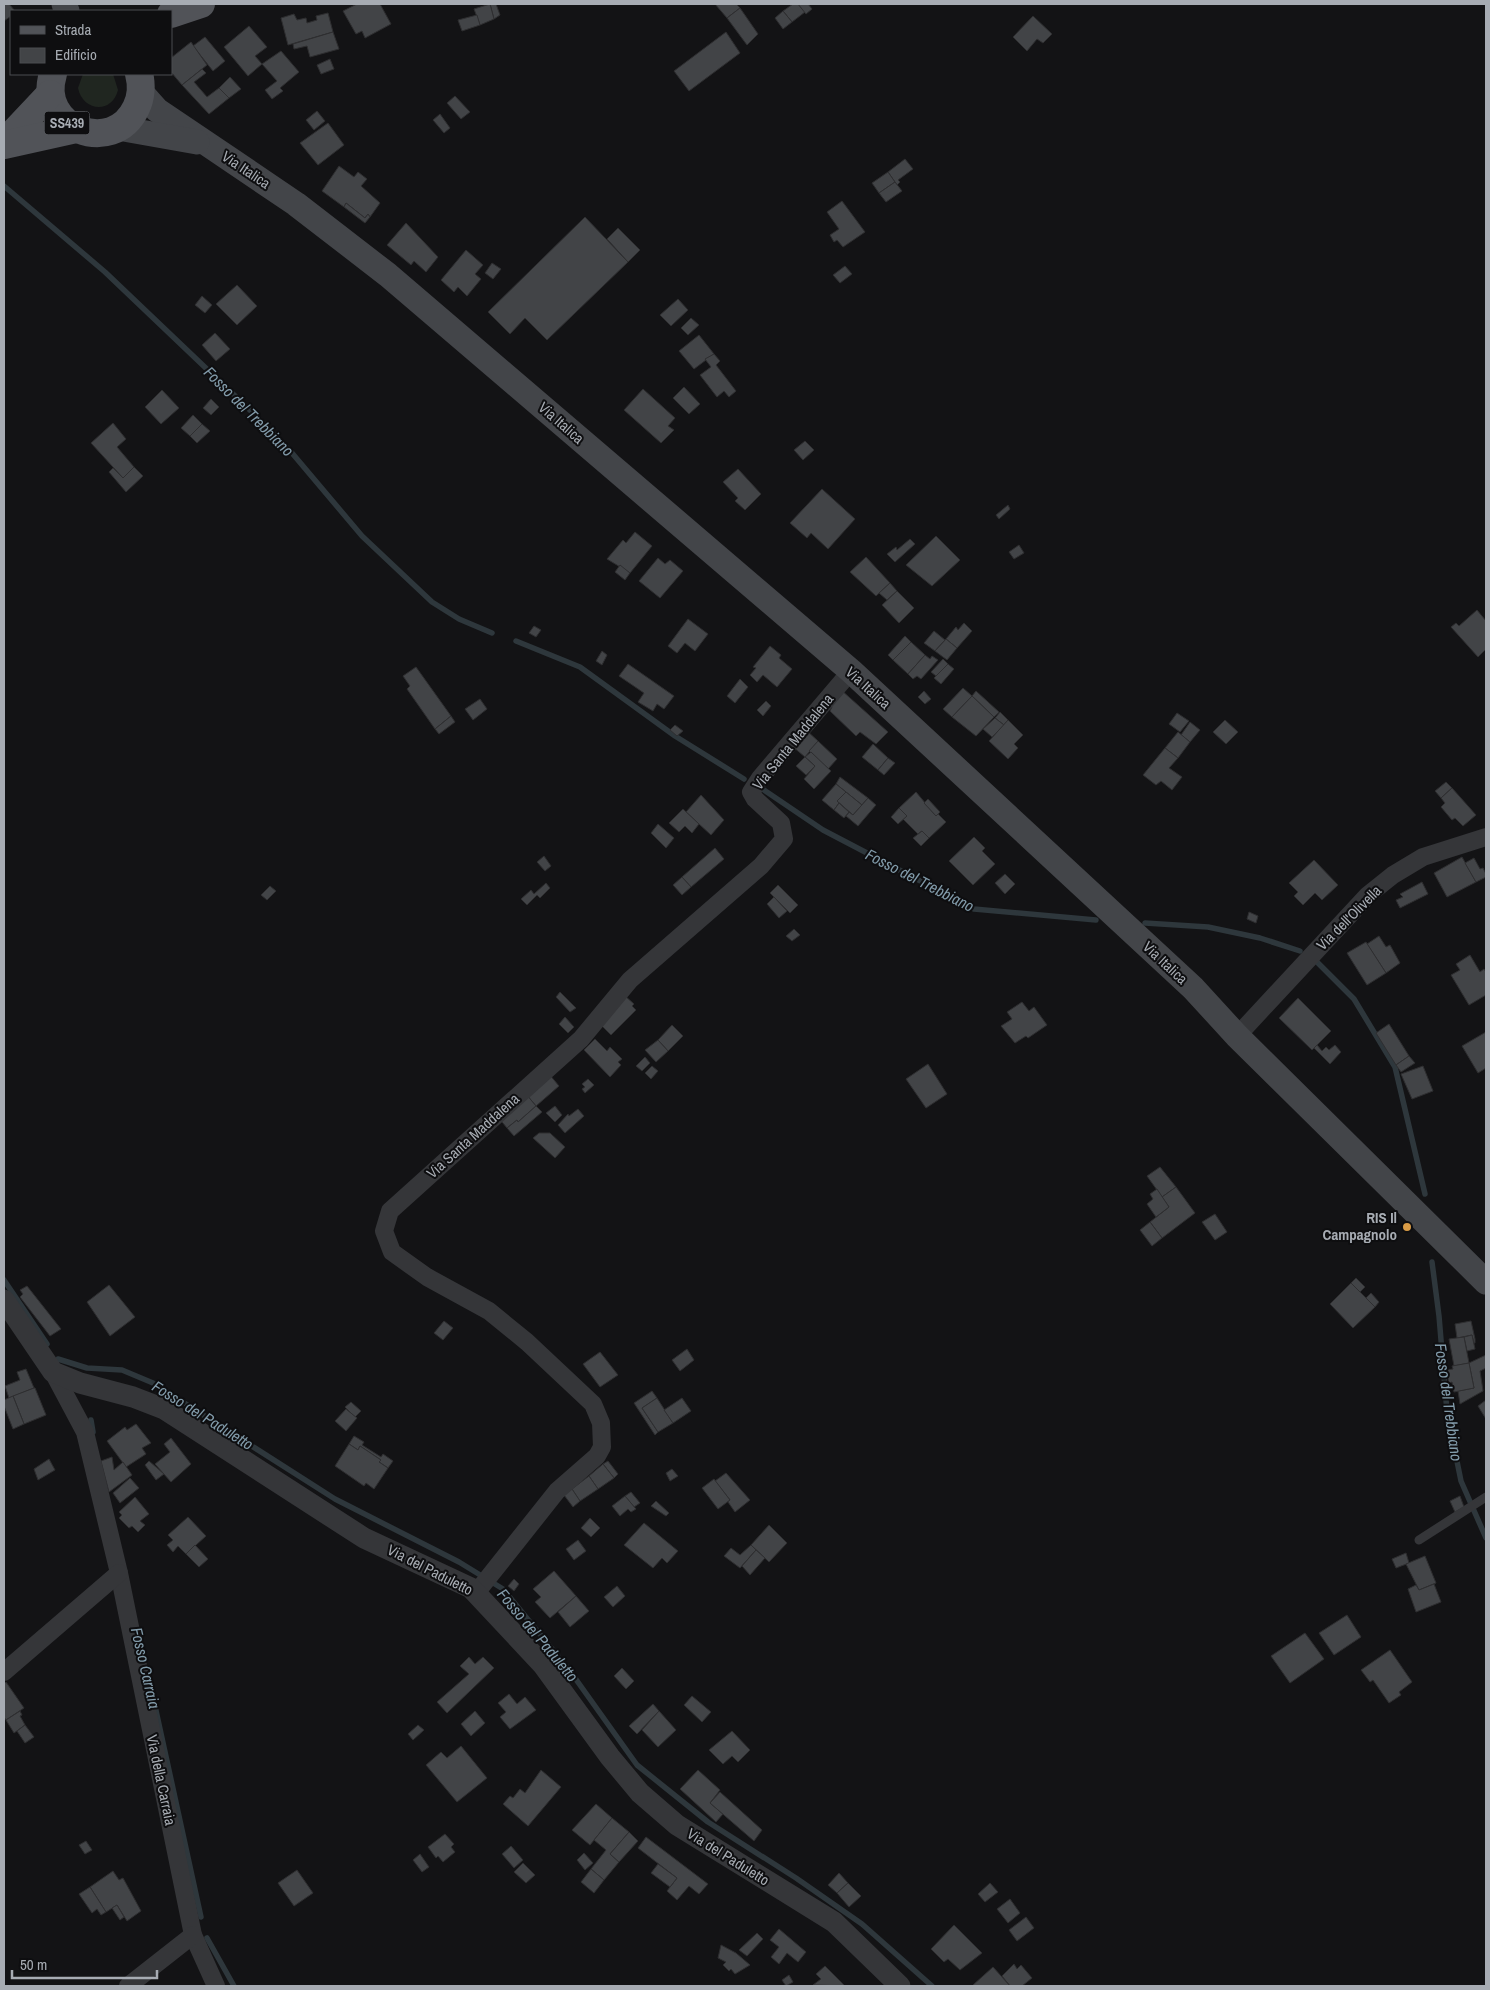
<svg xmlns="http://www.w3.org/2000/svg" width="1490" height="1990" font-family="'Archivo Narrow',sans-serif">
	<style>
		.green { fill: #202620 }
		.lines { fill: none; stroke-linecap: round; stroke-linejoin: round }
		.stream { stroke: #2e373c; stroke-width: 5.5 }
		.building { fill: #424447; stroke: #2e2e30 }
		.service { stroke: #353639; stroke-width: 9 }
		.minor { stroke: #353639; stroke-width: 18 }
		.tertiary { stroke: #353639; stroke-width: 21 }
		.secondary { stroke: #434549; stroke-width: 25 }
		.primary { stroke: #515358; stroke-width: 28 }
		.poi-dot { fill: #da9c46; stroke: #0e0e10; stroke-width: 2 }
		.labels { text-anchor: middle; stroke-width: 4; stroke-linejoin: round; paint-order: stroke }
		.shield { fill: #0e0e10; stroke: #797d82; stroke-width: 1 }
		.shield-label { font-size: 14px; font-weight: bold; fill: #a7acb3 }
		.street-label { font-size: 15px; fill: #a7acb3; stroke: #0e0e10 }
		.poi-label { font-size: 15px; font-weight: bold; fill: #a7acb3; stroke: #0e0e10; text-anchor: end }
		.water-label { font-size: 16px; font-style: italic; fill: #829baa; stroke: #0e0e10 }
	</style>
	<rect width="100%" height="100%" fill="#131315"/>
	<path class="green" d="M 83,74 L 113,74 L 118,90 C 112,114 83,112 78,88 Z"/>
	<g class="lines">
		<g class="stream">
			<path d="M 4,186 L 105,272 L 253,413 L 292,453 L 362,536 L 432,602 L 459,619 L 492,633"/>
			<path d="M 516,641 L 580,667 L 675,736 L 744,779"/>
			<path d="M 761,788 L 823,830 L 974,909 L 1096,920"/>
			<path d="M 1145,923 L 1208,927 L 1260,938 L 1300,951"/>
			<path d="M 1317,962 L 1354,999 L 1395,1067 L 1425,1194"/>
			<path d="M 1432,1262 L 1439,1316 L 1447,1412 L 1461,1481 L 1486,1538"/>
			<path d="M 4,1280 L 47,1344"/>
			<path d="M 58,1359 L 87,1368 L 122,1370 L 153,1383 L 335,1499 L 459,1562 L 503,1589 L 570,1671 L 637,1765 L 708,1822 L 796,1878 L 862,1924 L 932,1986"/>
			<path d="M 91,1420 L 93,1432"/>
			<path d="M 150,1683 L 201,1917"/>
			<path d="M 207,1938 L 234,1986"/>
		</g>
	</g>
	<g class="building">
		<path d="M 4,4 L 9,4 L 15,11 L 11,11 L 11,16 L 4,21 Z"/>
		<path d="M 357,4 L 380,4 L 391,24 L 365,38 L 362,31 L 356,34 L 343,11 Z"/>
		<path d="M 490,4 L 496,4 L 500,15 L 494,19 Z"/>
		<path d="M 490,4 L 494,19 L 480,25 L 474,9 Z"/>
		<path d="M 715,4 L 736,4 L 740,8 L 727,18 Z"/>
		<path d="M 793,4 L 798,4 L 805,12 L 792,22 L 783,11 Z"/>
		<path d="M 798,4 L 808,4 L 812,9 L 806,14 Z"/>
		<path d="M 740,8 L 758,34 L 747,45 L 727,18 Z"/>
		<path d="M 783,11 L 792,22 L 783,29 L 775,18 Z"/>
		<path d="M 328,13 L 333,32 L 288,45 L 281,18 L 294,14 L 297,20 L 306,18 L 307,23 L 317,20 L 316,16 Z"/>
		<path d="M 477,15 L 480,25 L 462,31 L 458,20 Z"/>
		<path d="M 1033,16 L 1052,34 L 1043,43 L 1037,39 L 1027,51 L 1013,37 Z"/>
		<path d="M 249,26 L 267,47 L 255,56 L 262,64 L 248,76 L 224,47 Z"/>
		<path d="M 333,32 L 339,49 L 310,57 L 307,46 L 294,49 L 293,44 Z"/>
		<path d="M 726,32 L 740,53 L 689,91 L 674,71 Z"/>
		<path d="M 205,37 L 225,61 L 213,71 L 193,46 Z"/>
		<path d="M 191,42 L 207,65 L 182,85 L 171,72 L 171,58 Z"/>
		<path d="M 281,51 L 299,72 L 280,88 L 283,91 L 272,99 L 265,90 L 277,81 L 262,64 Z"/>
		<path d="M 330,59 L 334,69 L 321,74 L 317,65 Z"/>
		<path d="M 202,69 L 206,73 L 194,82 L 207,97 L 219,88 L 229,98 L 209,114 L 182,85 Z"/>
		<path d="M 230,77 L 241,89 L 229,98 L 219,88 Z"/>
		<path d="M 455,96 L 470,112 L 461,119 L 447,103 Z"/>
		<path d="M 317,111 L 325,121 L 314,130 L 306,120 Z"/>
		<path d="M 440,114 L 450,128 L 444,133 L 433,120 Z"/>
		<path d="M 328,123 L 344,145 L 318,165 L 300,143 Z"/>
		<path d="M 905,159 L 913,169 L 898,180 L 900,182 L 897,185 L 888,172 Z"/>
		<path d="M 339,166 L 354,177 L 358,172 L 367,179 L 361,186 L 380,203 L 370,217 L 368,214 L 365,218 L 346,203 L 344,207 L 322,191 Z"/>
		<path d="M 888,172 L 895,182 L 879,193 L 872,183 Z"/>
		<path d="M 895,182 L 902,191 L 886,202 L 879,193 Z"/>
		<path d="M 842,201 L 865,232 L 843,247 L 837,240 L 834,242 L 830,235 L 839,229 L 827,212 Z"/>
		<path d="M 346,203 L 365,218 L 368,214 L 370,217 L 365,223 L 344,207 Z"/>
		<path d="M 585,217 L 628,262 L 547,340 L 525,318 L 510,334 L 488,312 Z"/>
		<path d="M 406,223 L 438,257 L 426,272 L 414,261 L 411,265 L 387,245 Z"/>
		<path d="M 618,228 L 640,250 L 628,262 L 607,239 Z"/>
		<path d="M 466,250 L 483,265 L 475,274 L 481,279 L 467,296 L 458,287 L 454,292 L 441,280 Z"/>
		<path d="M 492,263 L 501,269 L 493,279 L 485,273 Z"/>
		<path d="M 845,266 L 852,274 L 840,283 L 833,275 Z"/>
		<path d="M 237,285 L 257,306 L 237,325 L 216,304 Z"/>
		<path d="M 202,296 L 212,305 L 205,313 L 195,305 Z"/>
		<path d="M 678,299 L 688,310 L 671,326 L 660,315 Z"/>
		<path d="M 691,318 L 699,325 L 688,335 L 681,328 Z"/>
		<path d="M 215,333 L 230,349 L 216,361 L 202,345 Z"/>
		<path d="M 699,335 L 714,354 L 694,369 L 679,351 Z"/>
		<path d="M 714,354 L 720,361 L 716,365 L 736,391 L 729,397 L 724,391 L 717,397 L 700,375 L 711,367 L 705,359 Z"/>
		<path d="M 684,387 L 700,404 L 689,414 L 673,398 Z"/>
		<path d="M 643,389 L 675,418 L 668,426 L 674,430 L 661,443 L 624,410 Z"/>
		<path d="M 162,390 L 179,408 L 161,424 L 145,407 Z"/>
		<path d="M 211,399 L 219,407 L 211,415 L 203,408 Z"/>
		<path d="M 193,415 L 202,424 L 190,436 L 181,428 Z"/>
		<path d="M 113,423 L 126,439 L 117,447 L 134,467 L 123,478 L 91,443 Z"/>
		<path d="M 202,424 L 210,431 L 197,443 L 190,436 Z"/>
		<path d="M 805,441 L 814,450 L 803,460 L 794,450 Z"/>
		<path d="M 134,467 L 143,476 L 126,492 L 109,472 L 113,468 L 123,478 Z"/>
		<path d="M 738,469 L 761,494 L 745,510 L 735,501 L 738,498 L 723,482 Z"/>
		<path d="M 822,489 L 855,519 L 828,549 L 811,533 L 807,538 L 790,523 Z"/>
		<path d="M 1008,505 L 1010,509 L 999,519 L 996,515 Z"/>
		<path d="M 635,532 L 652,546 L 630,573 L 607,559 L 623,540 L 626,543 Z"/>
		<path d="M 936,536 L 960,560 L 932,586 L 906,565 Z"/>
		<path d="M 910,539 L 915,544 L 895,562 L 887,554 L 896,547 L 897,550 Z"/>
		<path d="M 1019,545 L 1024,553 L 1014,559 L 1009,552 Z"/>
		<path d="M 866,557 L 890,583 L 876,596 L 850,572 Z"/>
		<path d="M 658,558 L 665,564 L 670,560 L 683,571 L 660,598 L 639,581 Z"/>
		<path d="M 620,565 L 630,573 L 625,580 L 615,572 Z"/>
		<path d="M 890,583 L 897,591 L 887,600 L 879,593 Z"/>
		<path d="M 897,591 L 914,608 L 899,623 L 882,605 Z"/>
		<path d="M 1477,610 L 1486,621 L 1486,649 L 1478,657 L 1451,627 L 1456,623 L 1459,626 Z"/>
		<path d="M 688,619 L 708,634 L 695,651 L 685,643 L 677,653 L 668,646 Z"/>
		<path d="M 964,623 L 972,631 L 957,648 L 946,639 L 956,627 L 958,630 Z"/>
		<path d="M 534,626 L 541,630 L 536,637 L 529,633 Z"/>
		<path d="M 934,631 L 945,640 L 935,651 L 924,643 Z"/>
		<path d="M 905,636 L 911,642 L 893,660 L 888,655 Z"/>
		<path d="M 946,639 L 957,648 L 947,660 L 935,651 Z"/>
		<path d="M 911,642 L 925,655 L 908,674 L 893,660 Z"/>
		<path d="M 770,646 L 781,655 L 779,658 L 792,669 L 777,687 L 763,675 L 757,682 L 750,675 L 756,668 L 753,667 Z"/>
		<path d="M 602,651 L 607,655 L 602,665 L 596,661 Z"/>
		<path d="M 925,655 L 930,659 L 932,656 L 938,660 L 921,679 L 917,676 L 913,679 L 908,674 Z"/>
		<path d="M 943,659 L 948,664 L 936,676 L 931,672 Z"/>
		<path d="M 628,664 L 674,696 L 664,709 L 657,704 L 653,711 L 638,702 L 644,693 L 619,676 Z"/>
		<path d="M 948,664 L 954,669 L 941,684 L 934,678 Z"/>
		<path d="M 416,667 L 451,716 L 435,729 L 407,689 L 410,686 L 403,676 Z"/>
		<path d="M 740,679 L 748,687 L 735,703 L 727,696 Z"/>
		<path d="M 963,688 L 972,696 L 952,717 L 943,709 Z"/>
		<path d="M 840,689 L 888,732 L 876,744 L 860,732 L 856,736 L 830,711 L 832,707 L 828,703 Z"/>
		<path d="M 924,691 L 931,699 L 925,704 L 918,697 Z"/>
		<path d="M 976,691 L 999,712 L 994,717 L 972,696 Z"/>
		<path d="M 972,696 L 994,717 L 976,736 L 952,717 Z"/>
		<path d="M 480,699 L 487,709 L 473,720 L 465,709 Z"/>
		<path d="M 766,701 L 771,706 L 763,716 L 757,710 Z"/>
		<path d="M 1000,712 L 1008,720 L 1004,725 L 995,718 Z"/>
		<path d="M 1177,713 L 1189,721 L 1180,732 L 1169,724 Z"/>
		<path d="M 451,716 L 455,722 L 439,734 L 435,729 Z"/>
		<path d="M 995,718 L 1004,725 L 992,737 L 983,729 Z"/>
		<path d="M 1008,720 L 1023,735 L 1014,744 L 1018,748 L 1008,759 L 989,741 Z"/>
		<path d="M 1225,720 L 1238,732 L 1226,744 L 1213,732 Z"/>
		<path d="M 1190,722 L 1200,730 L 1190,742 L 1181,735 Z"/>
		<path d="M 675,725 L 683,731 L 677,736 L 670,730 Z"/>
		<path d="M 806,730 L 818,741 L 805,757 L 792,746 Z"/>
		<path d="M 1178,732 L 1190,742 L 1178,758 L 1165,748 Z"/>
		<path d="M 818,741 L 837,759 L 828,769 L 809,751 Z"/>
		<path d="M 873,744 L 888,758 L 878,770 L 862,757 Z"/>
		<path d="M 1165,748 L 1178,758 L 1169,768 L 1182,777 L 1172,790 L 1161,781 L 1156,785 L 1143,775 Z"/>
		<path d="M 811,752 L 831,771 L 814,789 L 804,779 L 815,766 L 805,757 Z"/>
		<path d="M 805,757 L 815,766 L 806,775 L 796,766 Z"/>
		<path d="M 888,758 L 895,763 L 884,775 L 878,770 Z"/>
		<path d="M 840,777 L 868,798 L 862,805 L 836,784 Z"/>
		<path d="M 1446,782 L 1452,788 L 1441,798 L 1435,791 Z"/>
		<path d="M 836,784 L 846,792 L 837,801 L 839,803 L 834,810 L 822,800 Z"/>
		<path d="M 1452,788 L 1476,815 L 1463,826 L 1455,818 L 1452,820 L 1441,807 L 1445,803 L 1441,798 Z"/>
		<path d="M 846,792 L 862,805 L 853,815 L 837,801 Z"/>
		<path d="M 916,792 L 936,816 L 938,814 L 946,822 L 929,838 L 922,831 L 918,834 L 903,819 L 907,816 L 899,808 Z"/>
		<path d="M 701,795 L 724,820 L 711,835 L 686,812 Z"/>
		<path d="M 868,798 L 876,805 L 858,826 L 846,816 L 849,812 L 853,815 Z"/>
		<path d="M 928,799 L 940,812 L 936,816 L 924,803 Z"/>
		<path d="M 839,803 L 849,812 L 844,818 L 834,810 Z"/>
		<path d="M 899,808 L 907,816 L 898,824 L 891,817 Z"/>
		<path d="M 683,809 L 699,824 L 692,833 L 685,826 L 679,832 L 669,823 Z"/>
		<path d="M 658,824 L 674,838 L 666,848 L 651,833 Z"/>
		<path d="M 922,831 L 929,838 L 921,846 L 913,838 Z"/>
		<path d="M 974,837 L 985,848 L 982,851 L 995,864 L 973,885 L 949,861 Z"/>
		<path d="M 715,848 L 724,859 L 691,887 L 682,877 Z"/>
		<path d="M 544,856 L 551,866 L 545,871 L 537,862 Z"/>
		<path d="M 1462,857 L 1476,882 L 1447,897 L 1434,873 Z"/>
		<path d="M 1474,858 L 1480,869 L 1483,868 L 1486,874 L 1486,877 L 1476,882 L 1465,863 Z"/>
		<path d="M 1314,860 L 1338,885 L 1322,900 L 1315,893 L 1303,905 L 1294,896 L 1298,892 L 1289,883 Z"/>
		<path d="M 1005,874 L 1015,884 L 1005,894 L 995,883 Z"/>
		<path d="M 682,877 L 691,887 L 682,895 L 673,885 Z"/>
		<path d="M 1422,882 L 1428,894 L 1400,908 L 1396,900 L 1403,897 L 1400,894 Z"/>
		<path d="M 546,883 L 550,888 L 540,898 L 537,895 L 527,905 L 521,899 L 531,890 L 534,894 Z"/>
		<path d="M 778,885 L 798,905 L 790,913 L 770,893 Z"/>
		<path d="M 270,886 L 276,891 L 267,900 L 261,895 Z"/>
		<path d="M 774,897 L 787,911 L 779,918 L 767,904 Z"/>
		<path d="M 1249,912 L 1258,916 L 1256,923 L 1247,919 Z"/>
		<path d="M 794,929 L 800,935 L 792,941 L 786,936 Z"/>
		<path d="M 1379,936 L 1386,947 L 1390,945 L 1400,963 L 1386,973 L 1367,944 Z"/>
		<path d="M 1366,942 L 1386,973 L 1367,985 L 1347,953 Z"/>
		<path d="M 1470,955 L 1480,972 L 1484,969 L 1486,972 L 1486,995 L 1469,1005 L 1451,975 L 1460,970 L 1456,964 Z"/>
		<path d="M 560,992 L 576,1008 L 570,1012 L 556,997 Z"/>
		<path d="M 624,995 L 634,1004 L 632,1006 L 636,1010 L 611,1035 L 598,1022 Z"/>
		<path d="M 1298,998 L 1331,1031 L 1312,1050 L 1279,1018 Z"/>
		<path d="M 1022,1002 L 1029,1011 L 1034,1007 L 1047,1025 L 1028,1038 L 1026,1036 L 1015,1043 L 1001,1026 L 1012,1019 L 1007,1012 Z"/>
		<path d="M 565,1017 L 574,1027 L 568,1033 L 559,1024 Z"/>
		<path d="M 1389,1024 L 1409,1056 L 1396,1065 L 1376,1033 Z"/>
		<path d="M 672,1025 L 683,1036 L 668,1051 L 658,1040 Z"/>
		<path d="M 1486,1032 L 1486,1068 L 1478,1073 L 1462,1046 Z"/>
		<path d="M 595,1039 L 607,1051 L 610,1047 L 622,1059 L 618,1062 L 621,1065 L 610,1077 L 584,1050 Z"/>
		<path d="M 658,1040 L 668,1051 L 656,1062 L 645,1050 Z"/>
		<path d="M 1317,1045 L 1322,1051 L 1326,1047 L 1329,1050 L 1335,1045 L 1341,1052 L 1330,1064 L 1314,1048 Z"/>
		<path d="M 1409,1056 L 1415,1063 L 1401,1072 L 1396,1065 Z"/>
		<path d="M 645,1057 L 650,1063 L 642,1071 L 636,1066 Z"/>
		<path d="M 928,1064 L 947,1094 L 926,1108 L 906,1079 Z"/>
		<path d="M 652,1066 L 658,1071 L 651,1079 L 645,1073 Z"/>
		<path d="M 1423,1066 L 1433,1091 L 1412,1099 L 1401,1074 Z"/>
		<path d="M 549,1074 L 559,1086 L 536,1106 L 526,1094 Z"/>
		<path d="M 588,1079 L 594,1085 L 585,1093 L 582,1089 L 585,1087 L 582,1084 Z"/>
		<path d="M 526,1094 L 536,1106 L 518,1122 L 517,1120 L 507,1128 L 498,1117 Z"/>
		<path d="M 536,1106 L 542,1112 L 514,1136 L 507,1128 L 517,1120 L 518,1122 Z"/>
		<path d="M 555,1106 L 562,1115 L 555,1122 L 546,1113 Z"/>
		<path d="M 578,1109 L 584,1116 L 565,1133 L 558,1125 L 568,1114 L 569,1116 Z"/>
		<path d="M 539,1133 L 550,1133 L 565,1147 L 555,1158 L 533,1138 Z"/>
		<path d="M 1160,1167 L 1176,1187 L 1162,1197 L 1147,1176 Z"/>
		<path d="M 1176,1187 L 1195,1213 L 1162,1238 L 1150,1222 L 1169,1207 L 1162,1197 Z"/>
		<path d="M 1157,1189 L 1169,1207 L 1156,1217 L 1147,1204 L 1153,1199 L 1150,1194 Z"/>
		<path d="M 1215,1214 L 1227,1232 L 1215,1240 L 1202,1222 Z"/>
		<path d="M 1150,1222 L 1162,1238 L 1152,1246 L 1140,1230 Z"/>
		<path d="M 1356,1278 L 1365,1287 L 1360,1292 L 1351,1283 Z"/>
		<path d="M 1351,1283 L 1375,1307 L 1353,1328 L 1330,1304 Z"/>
		<path d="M 109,1285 L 135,1317 L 110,1336 L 87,1302 Z"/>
		<path d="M 27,1286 L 61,1329 L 50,1336 L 20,1297 L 23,1294 L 20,1290 Z"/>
		<path d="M 1371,1293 L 1379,1302 L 1375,1307 L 1366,1298 Z"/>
		<path d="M 444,1321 L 453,1328 L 443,1340 L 434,1333 Z"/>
		<path d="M 1471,1321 L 1475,1339 L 1475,1343 L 1474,1343 L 1472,1335 L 1457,1338 L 1455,1324 Z"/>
		<path d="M 1472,1335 L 1475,1349 L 1467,1351 L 1464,1337 Z"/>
		<path d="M 1464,1337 L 1469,1363 L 1454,1366 L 1449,1339 Z"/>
		<path d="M 687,1349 L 694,1360 L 680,1371 L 672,1360 Z"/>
		<path d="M 600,1352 L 618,1375 L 600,1387 L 583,1364 Z"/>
		<path d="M 1486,1355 L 1486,1368 L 1480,1371 L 1483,1391 L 1460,1404 L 1458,1391 L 1474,1388 L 1469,1363 Z"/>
		<path d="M 1469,1363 L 1474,1388 L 1454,1392 L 1452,1382 L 1449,1383 L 1446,1370 L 1453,1369 L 1452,1366 Z"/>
		<path d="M 26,1369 L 34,1388 L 9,1398 L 5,1386 L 20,1380 L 17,1372 Z"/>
		<path d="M 34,1388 L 35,1388 L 46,1415 L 24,1424 L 13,1396 Z"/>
		<path d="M 652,1391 L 657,1398 L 642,1408 L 658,1432 L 655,1435 L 634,1403 Z"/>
		<path d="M 13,1396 L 24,1424 L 13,1429 L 4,1406 L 4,1400 Z"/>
		<path d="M 657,1398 L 673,1423 L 658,1432 L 642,1408 Z"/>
		<path d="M 682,1398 L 691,1411 L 673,1423 L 664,1410 Z"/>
		<path d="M 1486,1400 L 1486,1419 L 1478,1406 Z"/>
		<path d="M 351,1402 L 361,1411 L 355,1417 L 345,1407 Z"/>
		<path d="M 346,1409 L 357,1418 L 346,1431 L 335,1421 Z"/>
		<path d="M 136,1424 L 151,1443 L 142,1448 L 146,1454 L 126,1467 L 107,1441 L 125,1427 L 127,1430 Z"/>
		<path d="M 354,1436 L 364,1442 L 362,1445 L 381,1457 L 383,1454 L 393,1461 L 388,1468 L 379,1462 L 381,1460 L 360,1446 L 358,1450 L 349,1444 Z"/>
		<path d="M 171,1438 L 191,1464 L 171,1482 L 155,1464 L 170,1452 L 164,1444 Z"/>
		<path d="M 349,1444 L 358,1450 L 360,1446 L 381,1460 L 379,1462 L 388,1468 L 374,1489 L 366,1483 L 364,1486 L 335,1466 Z"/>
		<path d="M 112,1457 L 114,1470 L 123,1462 L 132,1475 L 109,1492 L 101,1461 Z"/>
		<path d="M 49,1459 L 55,1470 L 38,1480 L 34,1469 Z"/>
		<path d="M 149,1461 L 164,1474 L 156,1480 L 145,1465 Z"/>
		<path d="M 608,1461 L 618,1474 L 614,1478 L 603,1464 Z"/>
		<path d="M 603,1464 L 614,1478 L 598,1489 L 589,1476 Z"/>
		<path d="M 672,1469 L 678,1476 L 670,1481 L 666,1473 Z"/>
		<path d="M 726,1473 L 750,1500 L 735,1512 L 728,1502 L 730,1500 L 715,1481 Z"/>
		<path d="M 589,1476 L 598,1489 L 580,1501 L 572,1489 Z"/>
		<path d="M 130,1478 L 139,1488 L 120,1503 L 113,1493 Z"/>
		<path d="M 714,1479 L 730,1500 L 718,1509 L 702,1488 Z"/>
		<path d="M 572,1489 L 580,1501 L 573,1507 L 564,1495 Z"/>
		<path d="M 631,1492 L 640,1503 L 634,1507 L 625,1496 Z"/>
		<path d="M 625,1496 L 636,1509 L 631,1512 L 628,1509 L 620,1516 L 612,1506 Z"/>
		<path d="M 1460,1496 L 1464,1507 L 1455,1512 L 1450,1501 Z"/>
		<path d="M 135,1497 L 149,1514 L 140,1521 L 145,1525 L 138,1532 L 132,1526 L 129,1528 L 119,1518 L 122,1515 L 119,1512 Z"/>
		<path d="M 656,1501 L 669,1513 L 666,1516 L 651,1506 Z"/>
		<path d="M 188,1517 L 206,1536 L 186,1554 L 178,1546 L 173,1552 L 167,1545 L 173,1540 L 168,1535 Z"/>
		<path d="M 590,1518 L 600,1528 L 591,1537 L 581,1528 Z"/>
		<path d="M 644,1523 L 678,1551 L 667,1563 L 662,1558 L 653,1568 L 624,1545 Z"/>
		<path d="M 769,1525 L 787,1543 L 769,1562 L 751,1545 Z"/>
		<path d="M 578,1540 L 586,1551 L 574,1560 L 566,1549 Z"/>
		<path d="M 195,1545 L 208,1559 L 199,1567 L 186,1554 Z"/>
		<path d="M 751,1545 L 756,1550 L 740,1568 L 724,1556 L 731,1548 L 740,1555 Z"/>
		<path d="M 756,1550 L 765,1558 L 750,1575 L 742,1566 Z"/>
		<path d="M 1406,1553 L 1409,1563 L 1396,1568 L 1392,1559 Z"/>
		<path d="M 1425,1556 L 1436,1583 L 1419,1590 L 1406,1564 Z"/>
		<path d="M 554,1571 L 576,1596 L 550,1618 L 535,1602 L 541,1597 L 533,1589 Z"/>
		<path d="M 514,1579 L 519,1584 L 514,1591 L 508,1586 Z"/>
		<path d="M 1434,1584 L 1441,1602 L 1416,1612 L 1408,1589 L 1416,1585 L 1419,1590 Z"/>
		<path d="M 617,1586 L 625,1596 L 613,1607 L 604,1597 Z"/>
		<path d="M 576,1596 L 589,1611 L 570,1627 L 558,1612 Z"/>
		<path d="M 1347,1615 L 1361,1637 L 1334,1655 L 1319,1633 Z"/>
		<path d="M 1305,1633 L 1324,1659 L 1290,1683 L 1271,1656 Z"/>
		<path d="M 1390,1650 L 1412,1682 L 1399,1692 L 1401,1695 L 1389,1703 L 1373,1680 L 1370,1682 L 1361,1670 Z"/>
		<path d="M 469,1657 L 475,1664 L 483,1657 L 494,1668 L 447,1713 L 437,1702 L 469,1674 L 460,1666 Z"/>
		<path d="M 622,1668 L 634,1681 L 626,1689 L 614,1676 Z"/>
		<path d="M 6,1682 L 24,1708 L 6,1720 L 4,1717 L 4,1684 Z"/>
		<path d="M 509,1694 L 517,1704 L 525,1697 L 536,1710 L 510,1729 L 500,1717 L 506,1712 L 498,1703 Z"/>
		<path d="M 692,1696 L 711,1712 L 702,1722 L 684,1705 Z"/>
		<path d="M 653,1704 L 659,1711 L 637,1734 L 629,1726 Z"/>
		<path d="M 20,1711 L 22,1715 L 20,1716 L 25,1725 L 14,1733 L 6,1720 Z"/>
		<path d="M 475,1711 L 485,1723 L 471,1736 L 461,1724 Z"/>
		<path d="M 659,1711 L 676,1730 L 658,1747 L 642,1730 Z"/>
		<path d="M 25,1725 L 34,1737 L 25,1743 L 17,1731 Z"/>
		<path d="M 418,1725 L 424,1730 L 413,1740 L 408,1734 Z"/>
		<path d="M 732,1731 L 750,1750 L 738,1762 L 732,1756 L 723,1764 L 709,1750 Z"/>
		<path d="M 461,1746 L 487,1778 L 457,1802 L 426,1765 L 441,1752 L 447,1758 Z"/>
		<path d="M 541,1770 L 561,1787 L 528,1826 L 503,1804 L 510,1796 L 513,1798 L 520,1789 L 525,1793 Z"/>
		<path d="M 698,1770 L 720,1790 L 710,1803 L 723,1814 L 716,1822 L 680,1789 Z"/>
		<path d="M 720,1792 L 762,1830 L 754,1841 L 710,1803 Z"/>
		<path d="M 596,1804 L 612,1818 L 590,1845 L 572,1830 Z"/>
		<path d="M 612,1818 L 629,1832 L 610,1854 L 619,1862 L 604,1880 L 591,1869 L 606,1850 L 594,1840 Z"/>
		<path d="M 629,1832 L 638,1841 L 619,1862 L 610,1854 Z"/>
		<path d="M 445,1834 L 454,1844 L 451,1847 L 455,1852 L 443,1862 L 438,1856 L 436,1858 L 428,1847 Z"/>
		<path d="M 646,1837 L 708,1884 L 699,1894 L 689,1886 L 677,1900 L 667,1891 L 677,1878 L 638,1848 Z"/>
		<path d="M 86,1841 L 92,1850 L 85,1854 L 79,1845 Z"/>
		<path d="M 511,1846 L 523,1860 L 514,1868 L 502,1854 Z"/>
		<path d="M 584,1853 L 593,1863 L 585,1870 L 577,1860 Z"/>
		<path d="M 420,1854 L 429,1867 L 422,1872 L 413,1860 Z"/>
		<path d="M 523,1863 L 535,1875 L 526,1883 L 514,1872 Z"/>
		<path d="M 658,1864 L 677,1878 L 670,1887 L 651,1873 Z"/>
		<path d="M 591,1869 L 604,1880 L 594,1893 L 581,1882 Z"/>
		<path d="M 297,1870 L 313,1893 L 294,1906 L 278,1883 Z"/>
		<path d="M 113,1871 L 119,1880 L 123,1878 L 141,1911 L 127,1921 L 117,1905 L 106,1912 L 90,1887 Z"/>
		<path d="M 839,1873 L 848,1883 L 837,1893 L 828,1885 Z"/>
		<path d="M 848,1883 L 861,1896 L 849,1907 L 837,1893 Z"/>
		<path d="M 990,1883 L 998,1892 L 985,1902 L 978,1894 Z"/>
		<path d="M 90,1887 L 106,1912 L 101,1915 L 97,1909 L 92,1913 L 79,1894 Z"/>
		<path d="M 1010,1899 L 1020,1913 L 1008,1923 L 997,1909 Z"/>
		<path d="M 117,1905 L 124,1917 L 120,1920 L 112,1908 Z"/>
		<path d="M 1026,1917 L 1034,1928 L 1017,1941 L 1009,1930 Z"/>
		<path d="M 954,1925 L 982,1953 L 960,1970 L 948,1959 L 944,1962 L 931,1949 Z"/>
		<path d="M 779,1929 L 806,1952 L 798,1962 L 787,1953 L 779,1964 L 771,1957 L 779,1947 L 770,1940 Z"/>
		<path d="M 757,1933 L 763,1939 L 747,1956 L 739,1950 Z"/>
		<path d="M 721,1945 L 736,1953 L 750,1965 L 735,1974 L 731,1969 L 729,1971 L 723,1965 L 726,1962 L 718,1958 Z"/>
		<path d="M 1014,1964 L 1017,1969 L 1021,1965 L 1032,1978 L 1022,1986 L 1010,1986 L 1002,1976 Z"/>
		<path d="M 825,1966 L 845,1986 L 813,1985 L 821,1979 L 816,1974 Z"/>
		<path d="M 993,1967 L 1010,1986 L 974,1986 L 973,1985 Z"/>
		<path d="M 789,1975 L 793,1982 L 786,1986 L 782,1980 Z"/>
	</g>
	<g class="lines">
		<path class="service" d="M 1419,1540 L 1486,1497"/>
		<g class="minor">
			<path d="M 1237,1036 L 1368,895 L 1393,875 L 1423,857 L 1486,837"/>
			<path d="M 53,1372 L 85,1432 L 119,1573 L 193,1935 L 216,1986"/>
			<path d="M 476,1593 L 557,1491 L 597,1456 L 602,1447 L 601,1423 L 593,1404 L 527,1342 L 489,1311 L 427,1277 L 392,1252 L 384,1231 L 390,1211 L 581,1039 L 630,980 L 761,866 L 784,839 L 781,823 L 755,799 L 751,792 L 760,778 L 851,671"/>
			<path d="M 4,1672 L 119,1573"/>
			<path d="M 128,1986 L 193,1935"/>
		</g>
		<path class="tertiary" d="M 4,1300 L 53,1372 L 80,1383 L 133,1397 L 164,1409 L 364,1538 L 471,1588 L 543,1665 L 610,1757 L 640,1793 L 677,1825 L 834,1922 L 900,1986"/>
		<g class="secondary">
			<path d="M 64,4 L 67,11"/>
			<path d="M 141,92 L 157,110 L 296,204 L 388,275 L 851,671 L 1193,988 L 1237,1036 L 1486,1282"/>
			<path d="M 118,128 L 197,142"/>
		</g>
		<g class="primary">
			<path d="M 171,14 L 201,4"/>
			<path d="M 53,74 C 36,128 113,157 136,108 C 141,98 142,85 139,74"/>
			<path d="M 4,143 L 50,94"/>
			<path d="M 4,145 L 76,129"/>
		</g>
	</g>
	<circle class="poi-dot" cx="1407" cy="1227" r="5"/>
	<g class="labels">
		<rect class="shield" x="44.5" y="111.5" width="45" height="23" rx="4"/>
		<g class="shield-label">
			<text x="67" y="128">SS439</text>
		</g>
		<g class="street-label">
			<text transform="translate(246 170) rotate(34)" y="5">Via Italica</text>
			<text transform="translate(561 423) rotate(41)" y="5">Via Italica</text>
			<text transform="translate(868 688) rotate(42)" y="5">Via Italica</text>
			<text transform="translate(793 742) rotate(-51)" y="5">Via Santa Maddalena</text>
			<text transform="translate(1349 918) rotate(-45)" y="5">Via dell'Olivella</text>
			<text transform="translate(1165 963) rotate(43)" y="5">Via Italica</text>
			<text transform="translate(473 1136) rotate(-42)" y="5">Via Santa Maddalena</text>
			<text transform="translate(430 1570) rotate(27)" y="5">Via del Paduletto</text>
			<text transform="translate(161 1780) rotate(78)" y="5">Via della Carraia</text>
			<text transform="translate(728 1857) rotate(32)" y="5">Via del Paduletto</text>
		</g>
		<g class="poi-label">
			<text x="1397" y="1223">RIS Il<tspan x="1397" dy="17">Campagnolo</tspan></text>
		</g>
		<g class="water-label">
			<text transform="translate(249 411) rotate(45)" y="6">Fosso del Trebbiano</text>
			<text transform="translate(920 880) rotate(27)" y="6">Fosso del Trebbiano</text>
			<text transform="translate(1449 1402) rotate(82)" y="6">Fosso del Trebbiano</text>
			<text transform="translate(203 1415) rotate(32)" y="6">Fosso del Paduletto</text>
			<text transform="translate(538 1635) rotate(50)" y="6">Fosso del Paduletto</text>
			<text transform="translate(146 1668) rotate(77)" y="6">Fosso Carraia</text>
		</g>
	</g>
	<rect width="1490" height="1990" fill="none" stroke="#a7acb3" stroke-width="10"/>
	<rect x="10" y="10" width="162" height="65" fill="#0e0e10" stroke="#4b4d51"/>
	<rect x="20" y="26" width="25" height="8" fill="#515358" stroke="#4b4d51"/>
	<text x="55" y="35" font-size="15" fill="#a7acb3">Strada</text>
	<rect x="20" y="48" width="25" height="15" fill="#424447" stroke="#4b4d51"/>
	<text x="55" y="60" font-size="15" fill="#a7acb3">Edificio</text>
	<path d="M12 1970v8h145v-8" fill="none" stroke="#a7acb3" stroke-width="2.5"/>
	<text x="20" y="1970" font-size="15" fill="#a7acb3" stroke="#0e0e10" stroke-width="4" paint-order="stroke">50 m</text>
</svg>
